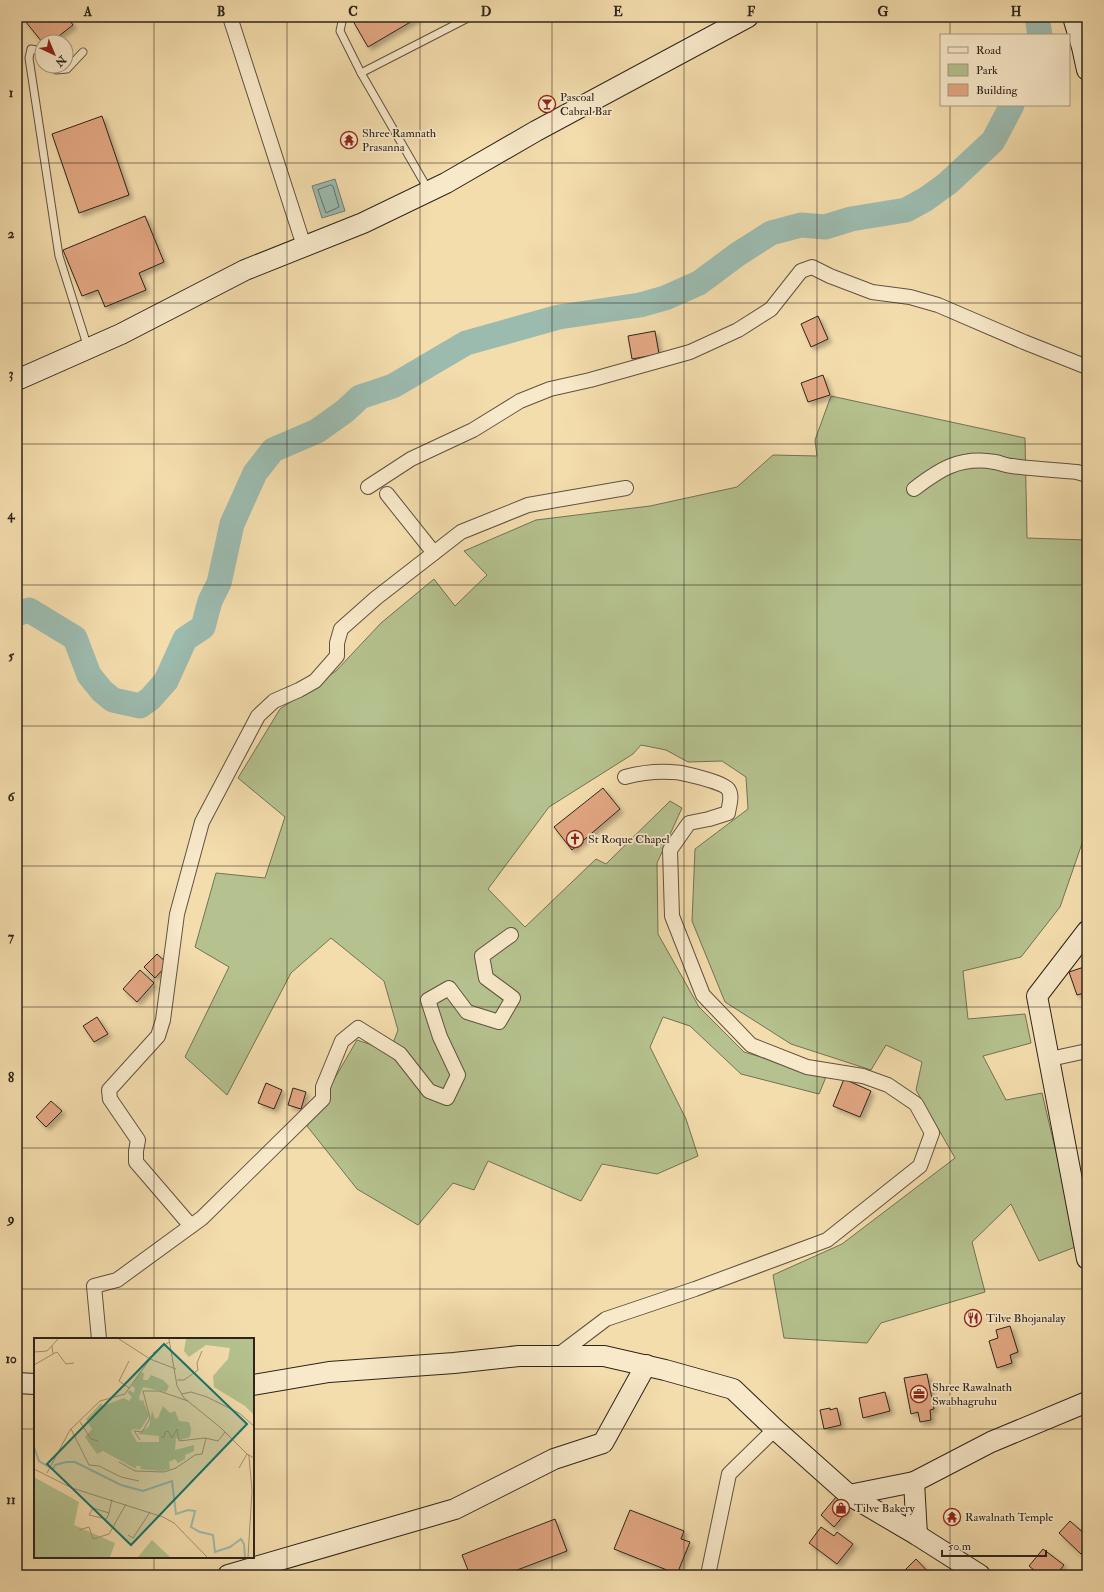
<svg xmlns="http://www.w3.org/2000/svg" width="1104" height="1592" font-family="'IM FELL Double Pica',serif">
	<style>
		.green { fill: #b5c28f; stroke: #727355 }
		.water { fill: #9cbbaf; stroke: #707f74 }
		.lines { fill: none; stroke-linecap: round; stroke-linejoin: round }
		.shore { stroke: #657065; stroke-width: 1 }
		.river { stroke: #9cbbaf; stroke-width: 25 }
		.building { fill: #e3a884; stroke: #2e241b; filter: url(#shadow) }
		.lane-casing { stroke: #605240; stroke-width: 9 }
		.street-casing { stroke: #605240; stroke-width: 16 }
		.secondary-casing { stroke: #2e241b; stroke-width: 22 }
		.lane { stroke: #f8e9ca; stroke-width: 7 }
		.street { stroke: #f8e9ca; stroke-width: 14 }
		.secondary { stroke: #f8e9ca; stroke-width: 20 }
		.grid { fill: none; stroke: #2e241b; stroke-width: 1; stroke-opacity: 0.55 }
		.labels { text-anchor: middle; stroke-width: 3.5; stroke-linejoin: round; paint-order: stroke }
		.poi-label { font-size: 12px; fill: #2e241b; stroke: #f8e9ca; text-anchor: start }
		.inset-river { fill: none; stroke: #9cbbaf; stroke-width: 2 }
		.inset-road { fill: none; stroke: #a59373; stroke-width: 1 }
		.view { fill: #0f766e; fill-opacity: 0.15; stroke: #0f766e; stroke-width: 2 }
		.inset-edge { fill: none; stroke: #2e241b; stroke-width: 2 }
		.neatline { fill: none; stroke: #2e241b; stroke-width: 1.5 }
		.grid-label { font-size: 13px; text-anchor: middle; font-weight: bold; fill: #2e241b }
	</style>
	<defs>
		<filter id="shadow"><feDropShadow dx="3.5" dy="3.5" stdDeviation="2" flood-color="#0004"/></filter>
	</defs>
	<rect width="100%" height="100%" fill="#f4ddad"/>
	<filter id="stains"><feTurbulence type="fractalNoise" baseFrequency=".005" numOctaves="4"/><feColorMatrix values="0 0 0 0 .2 0 0 0 0 .09 0 0 0 0 .02 0 0 0 .5 -.17"/></filter>
	<radialGradient id="worn" r=".72"><stop offset=".6" stop-color="#630" stop-opacity="0"/><stop offset="1" stop-color="#630" stop-opacity=".3"/></radialGradient>
	<path class="green" d="M 831,396 L 1025,438 L 1027,538 L 1087,540 L 1087,829 L 1060,907 L 1021,957 L 963,971 L 968,1019 L 1025,1014 L 1031,1043 L 983,1056 L 1006,1100 L 1042,1093 L 1078,1246 L 1039,1261 L 1011,1204 L 972,1242 L 985,1292 L 881,1323 L 867,1343 L 784,1338 L 773,1275 L 842,1244 L 955,1158 L 916,1090 L 922,1062 L 886,1045 L 871,1070 L 791,1044 L 725,1002 L 692,921 L 695,849 L 748,809 L 746,777 L 722,761 L 688,762 L 666,750 L 641,745 L 633,754 L 549,807 L 488,889 L 525,927 L 596,859 L 606,864 L 670,801 L 682,808 L 657,863 L 658,934 L 699,1007 L 744,1052 L 826,1077 L 819,1094 L 741,1074 L 690,1026 L 663,1017 L 650,1047 L 686,1119 L 698,1156 L 657,1174 L 602,1164 L 581,1201 L 488,1161 L 474,1190 L 453,1183 L 418,1225 L 357,1189 L 307,1126 L 357,1040 L 390,1051 L 398,1030 L 384,981 L 331,938 L 291,973 L 227,1095 L 185,1057 L 229,967 L 195,947 L 216,873 L 265,878 L 285,817 L 238,778 L 280,709 L 336,671 L 381,623 L 434,579 L 455,606 L 487,575 L 464,551 L 536,520 L 650,506 L 737,487 L 773,455 L 817,456 L 815,440 Z"/>
	<path class="water" d="M 335,179 L 345,211 L 322,218 L 312,186 Z"/>
	<g class="lines">
		<path class="shore" d="M 331,185 L 333,186 L 339,207 L 326,213 L 318,190 Z"/>
		<g class="river">
			<path d="M 1037,17 L 1040,35"/>
			<path d="M 17,614 L 29,610 L 75,638 L 89,675 L 102,691 L 113,700 L 140,706 L 150,699 L 166,681 L 185,639 L 203,627 L 210,601 L 219,583 L 232,524 L 255,473 L 273,450 L 317,431 L 345,411 L 360,397 L 393,386 L 466,343 L 559,317 L 640,305 L 665,298 L 699,283 L 738,254 L 771,233 L 801,225 L 825,227 L 851,219 L 906,210 L 926,199 L 948,183 L 993,141 L 1012,105"/>
		</g>
	</g>
	<g class="building">
		<path d="M 22,17 L 67,17 L 73,25 L 51,42 L 42,42 Z"/>
		<path d="M 359,17 L 419,17 L 368,47 L 353,21 Z"/>
		<path d="M 102,116 L 129,195 L 79,213 L 52,134 Z"/>
		<path d="M 145,216 L 164,262 L 139,273 L 146,290 L 105,307 L 98,290 L 82,296 L 63,250 Z"/>
		<path d="M 818,316 L 828,339 L 811,347 L 801,324 Z"/>
		<path d="M 655,331 L 659,354 L 632,359 L 628,336 Z"/>
		<path d="M 823,375 L 830,395 L 808,402 L 801,383 Z"/>
		<path d="M 603,788 L 620,809 L 572,850 L 554,827 Z"/>
		<path d="M 157,954 L 168,964 L 155,978 L 144,967 Z"/>
		<path d="M 1087,966 L 1087,992 L 1077,995 L 1069,972 Z"/>
		<path d="M 140,970 L 154,983 L 137,1002 L 123,989 Z"/>
		<path d="M 97,1017 L 108,1034 L 94,1042 L 83,1026 Z"/>
		<path d="M 844,1079 L 871,1091 L 860,1117 L 833,1106 Z"/>
		<path d="M 266,1083 L 282,1090 L 274,1109 L 258,1103 Z"/>
		<path d="M 293,1088 L 306,1092 L 301,1109 L 288,1105 Z"/>
		<path d="M 51,1101 L 62,1111 L 46,1127 L 36,1117 Z"/>
		<path d="M 1010,1326 L 1018,1352 L 1010,1355 L 1012,1363 L 997,1368 L 989,1341 L 998,1338 L 996,1330 Z"/>
		<path d="M 927,1374 L 934,1409 L 930,1410 L 931,1420 L 920,1422 L 918,1412 L 911,1414 L 904,1378 Z"/>
		<path d="M 885,1392 L 890,1411 L 863,1418 L 859,1398 Z"/>
		<path d="M 830,1408 L 830,1410 L 837,1408 L 841,1425 L 824,1429 L 820,1410 Z"/>
		<path d="M 836,1497 L 849,1509 L 834,1527 L 821,1515 Z"/>
		<path d="M 630,1510 L 684,1531 L 681,1539 L 690,1542 L 677,1574 L 614,1549 Z"/>
		<path d="M 555,1519 L 567,1551 L 504,1575 L 470,1575 L 462,1555 Z"/>
		<path d="M 1070,1521 L 1087,1536 L 1087,1547 L 1081,1554 L 1059,1533 Z"/>
		<path d="M 821,1527 L 834,1536 L 837,1532 L 853,1544 L 837,1564 L 809,1543 Z"/>
		<path d="M 1043,1549 L 1064,1565 L 1056,1575 L 1040,1575 L 1029,1566 Z"/>
		<path d="M 916,1559 L 931,1575 L 900,1575 Z"/>
	</g>
	<g class="lines">
		<g class="lane-casing">
			<g id="lane">
				<path d="M 343,17 L 340,31 L 361,73 L 429,191"/>
				<path d="M 42,55 L 37,50 L 31,49 L 29,58 L 59,256 L 88,348"/>
				<path d="M 52,66 L 56,70 L 67,69 L 83,52"/>
				<path d="M 361,73 L 470,17"/>
			</g>
		</g>
		<g class="street-casing">
			<g id="street">
				<path d="M 230,17 L 304,246"/>
				<path d="M 368,487 L 411,459 L 473,430 L 520,401 L 550,389 L 590,380 L 690,352 L 738,330 L 771,309 L 801,271 L 812,267 L 830,276 L 872,292 L 910,297 L 938,305 L 1024,342 L 1087,367"/>
				<path d="M 914,489 C 940,469 960,456 995,462 C 1001,463 1006,466 1012,466 C 1034,469 1055,470 1077,472 L 1087,475"/>
				<path d="M 387,494 L 434,553"/>
				<path d="M 1050,1059 L 1087,1051"/>
				<path d="M 191,1226 L 136,1162 L 136,1151 L 138,1140 L 110,1099 L 109,1090 L 158,1036 L 163,1020 L 177,914 L 202,822 L 258,716 L 274,701 L 299,690 L 315,681 L 337,656 L 337,643 L 341,629 L 376,598 L 461,532 L 528,505 L 626,488"/>
				<path d="M 99,1339 L 94,1286 L 117,1280 L 202,1218 L 323,1099 L 323,1087 L 342,1041 L 358,1028 L 400,1054 L 429,1091 L 447,1098 L 458,1075 L 440,1037 L 428,1000 L 449,988 L 467,1012 L 499,1022 L 513,998 L 486,978 L 482,956 L 511,935"/>
				<path d="M 557,1356 L 606,1319 L 695,1289 L 827,1240 L 920,1166 L 932,1133 L 916,1104 L 888,1085 L 863,1076 L 807,1067 L 751,1045 L 703,995 L 672,916 L 670,850 L 689,823 L 709,819 L 728,813 C 729,805 733,796 728,789 C 723,782 681,772 672,772 C 656,771 640,773 625,777"/>
				<path d="M 708,1575 L 729,1474 L 775,1429"/>
			</g>
		</g>
		<g class="secondary-casing">
			<g id="secondary">
				<path d="M 1073,17 L 1082,47 L 1087,70"/>
				<path d="M 17,380 L 121,334 L 245,270 L 363,223 L 446,183 L 536,131 L 748,17"/>
				<path d="M 1087,931 L 1037,996 L 1087,1259"/>
				<path d="M 17,1383 L 35,1384"/>
				<path d="M 253,1385 L 329,1372 L 454,1363 L 519,1356 L 604,1356 L 665,1370 L 733,1389 L 775,1429 L 849,1495 L 917,1535 L 980,1575"/>
				<path d="M 914,1482 L 917,1535"/>
				<path d="M 849,1495 L 914,1482 L 991,1442 L 1087,1402"/>
				<path d="M 228,1575 L 455,1509 L 554,1459 L 603,1443 L 646,1365"/>
			</g>
		</g>
		<use href="#lane" class="lane"/>
		<use href="#street" class="street"/>
		<use href="#secondary" class="secondary"/>
	</g>
	<path class="grid" d="M 154,17 L 154,1339M 287,17 L 287,1575M 420,17 L 420,1575M 552,17 L 552,1575M 684,17 L 684,1575M 817,17 L 817,1575M 950,17 L 950,35M 950,105 L 950,1575M 17,163 L 1087,163M 17,303 L 1087,303M 17,444 L 1087,444M 17,585 L 1087,585M 17,726 L 1087,726M 17,866 L 1087,866M 17,1007 L 1087,1007M 17,1148 L 1087,1148M 17,1289 L 1087,1289M 17,1429 L 35,1429M 253,1429 L 1087,1429M 154,1557 L 154,1575"/>
	<defs>
		<g id="bar-ring" transform="scale(0.9)"><circle r="9.5" fill="#f8e9ca" stroke="#8f2418" stroke-width="1.5"/><path d="M-6-5H6L.8 .8V4.5H3.5V6h-7V4.5H-.8V.8Z" fill="#8f2418"/></g>
		<g id="temple-ring" transform="scale(0.9)"><circle r="9.5" fill="#f8e9ca" stroke="#8f2418" stroke-width="1.5"/><path d="M0-6L5-2H3V0L6.5 2.5H4V6H1.5V3h-3V6H-4V2.5H-6.5L-3 0V-2H-5Z" fill="#8f2418"/></g>
		<g id="church-ring" transform="scale(0.9)"><circle r="9.5" fill="#f8e9ca" stroke="#8f2418" stroke-width="1.5"/><path d="M-1.2-6h2.4v3.5h3.3v2.4h-3.3V6h-2.4V-.1h-3.3v-2.4h3.3Z" fill="#8f2418"/></g>
		<g id="restaurant-ring" transform="scale(0.9)"><circle r="9.5" fill="#f8e9ca" stroke="#8f2418" stroke-width="1.5"/><path d="M-5-6h1v4h1v-4h1v4h1v-4h1v5L-1.5 .5V6h-2V.5L-5-1ZM5-6V6H3V1.5H1.5Q1.5-4 5-6Z" fill="#8f2418"/></g>
		<g id="office-ring" transform="scale(0.9)"><circle r="9.5" fill="#f8e9ca" stroke="#8f2418" stroke-width="1.5"/><path d="M-6-3h4V-5.5h4V-3h4V5H-6ZM-1-4.5V-3h2v-1.5ZM-6 0V1H6V0Z" fill="#8f2418"/></g>
		<g id="shop-ring" transform="scale(0.9)"><circle r="9.5" fill="#f8e9ca" stroke="#8f2418" stroke-width="1.5"/><path d="M-5-2.5h2.3a2.7 3.5 0 0 1 5.4 0H5L5.5 6h-11ZM-1.5-2.5h3a1.5 2.3 0 0 0-3 0Z" fill="#8f2418"/></g>
	</defs>
	<g fill-rule="evenodd">
		<use href="#bar-ring" x="547" y="104"/>
		<use href="#temple-ring" x="349" y="140"/>
		<use href="#church-ring" x="575" y="839"/>
		<use href="#restaurant-ring" x="973" y="1318"/>
		<use href="#office-ring" x="919" y="1394"/>
		<use href="#shop-ring" x="841" y="1508"/>
		<use href="#temple-ring" x="952" y="1517"/>
	</g>
	<g class="labels">
		<g class="poi-label">
			<text x="560" y="101">Pascoal<tspan x="560" dy="14">Cabral Bar</tspan></text>
			<text x="362" y="137">Shree Ramnath<tspan x="362" dy="14">Prasanna</tspan></text>
			<text x="588" y="843">St Roque Chapel</text>
			<text x="986" y="1322">Tilve Bhojanalay</text>
			<text x="932" y="1391">Shree Rawalnath<tspan x="932" dy="14">Swabhagruhu</tspan></text>
			<text x="854" y="1512">Tilve Bakery</text>
			<text x="965" y="1521">Rawalnath Temple</text>
		</g>
	</g>
	<g transform="translate(34 1338)">
		<rect width="220" height="220" fill="#f4ddad"/>
		<path d="M 152,1 L 220,1 L 220,77 L 211,68 L 180,49 L 179,38 L 194,21 L 196,10 L 172,7 L 155,19 L 150,13 ZM 106,34 L 110,35 L 109,42 L 114,42 L 117,37 L 129,42 L 135,48 L 132,54 L 109,49 L 105,59 L 106,63 L 109,62 L 115,78 L 106,92 L 99,91 L 97,94 L 103,104 L 125,104 L 125,98 L 104,96 L 115,88 L 118,73 L 115,64 L 121,81 L 124,80 L 129,68 L 136,75 L 141,73 L 145,83 L 155,84 L 157,91 L 156,99 L 146,102 L 142,100 L 141,112 L 160,107 L 160,113 L 151,117 L 151,121 L 144,125 L 141,121 L 135,124 L 136,131 L 128,133 L 106,131 L 107,128 L 102,128 L 102,131 L 69,113 L 63,116 L 51,99 L 58,91 L 52,81 L 67,65 L 69,68 L 90,60 L 95,63 L 98,59 L 94,55 L 95,52 L 100,55 L 101,50 L 98,48 ZM 0,139 L 45,164 L 40,187 L 81,205 L 76,219 L 0,219 ZM 118,202 L 136,219 L 104,219 Z" fill="#b5c28f"/>
		<path class="inset-river" d="M 0,109 L 5,123 L 19,131 L 21,127 L 32,124 L 41,124 L 87,147 L 109,153 L 138,143 L 142,176 L 154,172 L 161,173 L 157,189 L 166,194 L 179,197 L 181,214 L 196,209 L 207,201 L 210,206 L 211,219"/>
		<path class="inset-road" d="M 85,1 L 116,21 L 142,31M 135,1 L 143,48 L 150,60 L 187,90 L 215,118 L 218,153 L 214,219M 18,8 L 19,16 L 23,14 L 32,26 L 40,25M 0,14 L 13,13 L 24,1M 119,15 L 135,4M 95,23 L 85,43 L 95,50M 0,27 L 19,16M 143,42 L 150,42 L 164,32 L 163,25 L 168,13M 148,56 L 157,54 L 173,59 L 205,75 L 220,88M 46,84 L 57,101 L 64,103M 37,91 L 55,127 L 65,128 L 87,139 L 105,143M 127,99 L 130,99 L 131,94 L 134,93 L 138,100 L 143,91 L 145,103 L 171,100 L 184,103 L 191,94M 106,102 L 100,93 L 108,94 L 116,80 L 109,53 L 125,53 L 154,63M 85,124 L 101,133 L 130,134 L 142,130 L 161,117 L 168,116 L 172,100M 205,130 L 213,116 L 220,120M 0,131 L 38,150 L 129,179 L 140,185 L 173,219M 13,135 L 36,92 L 66,63 L 91,56 L 116,21M 75,175 L 59,170 L 55,177 L 72,181 L 73,180 L 75,175 L 78,161M 45,192 L 55,189 L 59,201 L 75,196 L 92,166M 94,197 L 99,200 L 116,174"/>
		<path class="view" d="M 130,6 L 213,86 L 97,207 L 13,126 Z"/>
		<rect width="220" height="220" class="inset-edge"/>
	</g>
	<rect width="1104" height="1592" fill="none" stroke="#f4ddad" stroke-width="44"/>
	<rect x="940" y="34" width="130" height="72" fill="#f8e9ca" stroke="#a79a84"/>
	<rect x="948" y="47" width="20" height="6" fill="#f8e9ca" stroke="#a79a84"/>
	<text x="976" y="54" font-size="12" fill="#2e241b">Road</text>
	<rect x="948" y="64" width="20" height="12" fill="#b5c28f" stroke="#a79a84"/>
	<text x="976" y="74" font-size="12" fill="#2e241b">Park</text>
	<rect x="948" y="84" width="20" height="12" fill="#e3a884" stroke="#a79a84"/>
	<text x="976" y="94" font-size="12" fill="#2e241b">Building</text>
	<g transform="translate(54 54) rotate(136)"><circle r="19" fill="#f8e9ca" stroke="#a79a84"/>
	<path d="M0-3L7 15L0 10L-7 15Z" fill="#8f2418"/>
	<text y="-6" font-size="11" font-weight="bold" text-anchor="middle" fill="#2e241b">N</text>
	</g>
	<path d="M942 1550v6h104v-6" fill="none" stroke="#2e241b" stroke-width="2"/>
	<text x="948" y="1550" font-size="12" fill="#2e241b" stroke="#f8e9ca" stroke-width="3" paint-order="stroke">50 m</text>
	<rect x="22" y="22" width="1060" height="1548" class="neatline"/>
	<g class="grid-label">
		<text x="88" y="16">A</text>
		<text x="221" y="16">B</text>
		<text x="353" y="16">C</text>
		<text x="486" y="16">D</text>
		<text x="618" y="16">E</text>
		<text x="751" y="16">F</text>
		<text x="883" y="16">G</text>
		<text x="1016" y="16">H</text>
		<text x="11" y="97">1</text>
		<text x="11" y="238">2</text>
		<text x="11" y="378">3</text>
		<text x="11" y="519">4</text>
		<text x="11" y="660">5</text>
		<text x="11" y="801">6</text>
		<text x="11" y="941">7</text>
		<text x="11" y="1082">8</text>
		<text x="11" y="1223">9</text>
		<text x="11" y="1363">10</text>
		<text x="11" y="1504">11</text>
	</g>
	<rect width="100%" height="100%" filter="url(#stains)"/>
	<rect width="100%" height="100%" fill="url(#worn)"/>
</svg>
